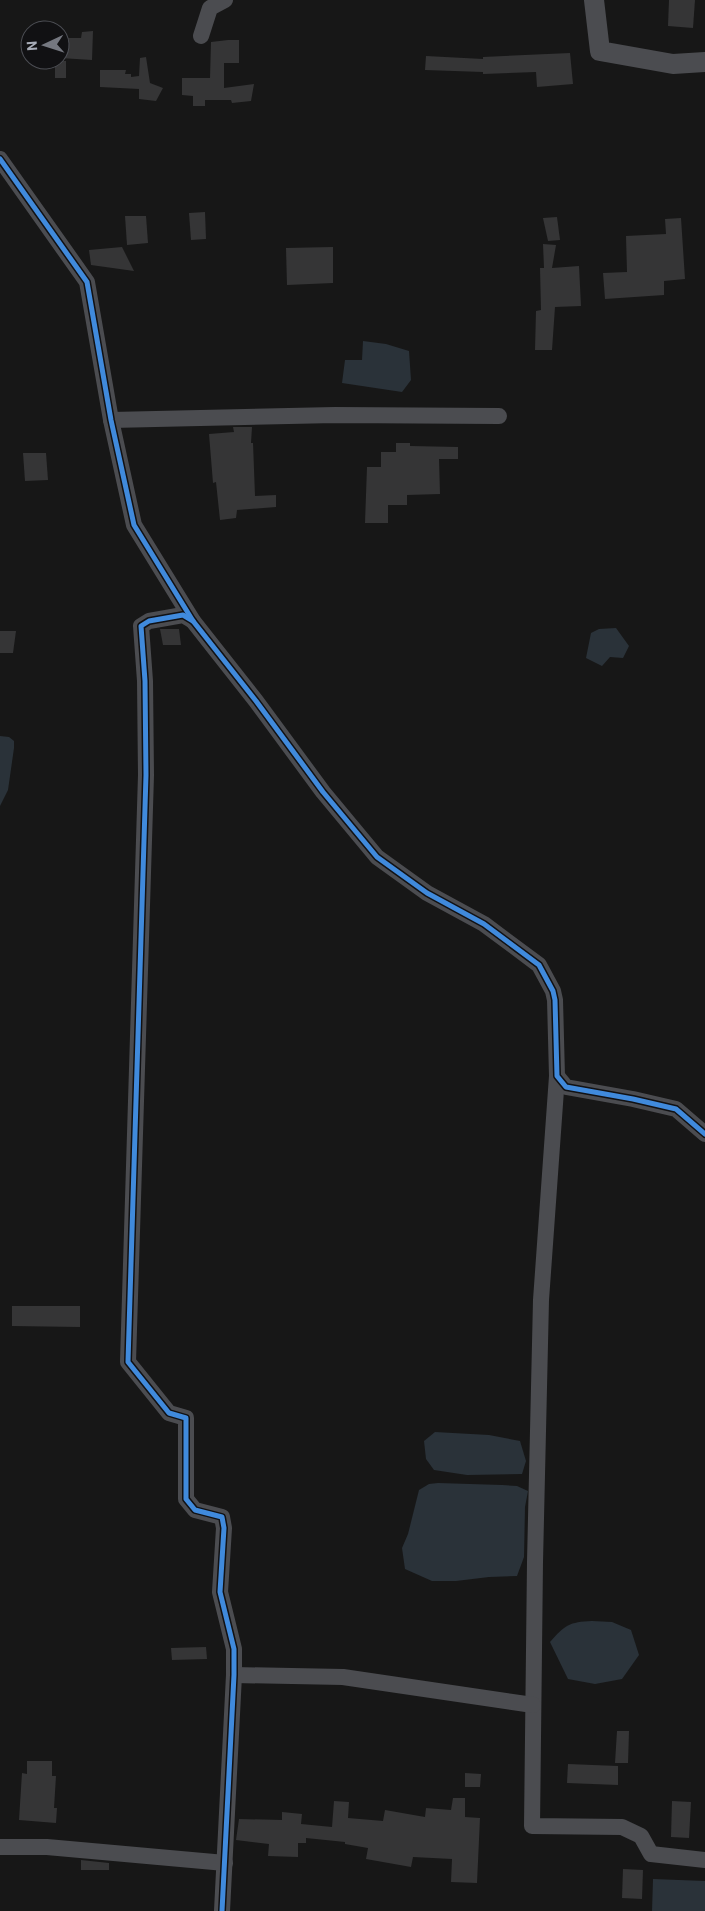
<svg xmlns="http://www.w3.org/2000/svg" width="705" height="1911" font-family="Roboto,sans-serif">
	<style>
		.water { fill: #2a3239 }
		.building { fill: #353536 }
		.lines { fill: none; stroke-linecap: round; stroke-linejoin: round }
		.minor { stroke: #4b4c50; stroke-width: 16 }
		.tertiary { stroke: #4b4c50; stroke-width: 20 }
		.cycleway-casing { stroke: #111113; stroke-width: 8 }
		.cycleway { stroke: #408adc; stroke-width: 5 }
	</style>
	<rect width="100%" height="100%" fill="#171717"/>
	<g class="water">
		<path d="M 363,341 L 386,344 L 409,351 L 411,380 L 402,392 L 342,383 L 345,360 L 362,360 Z"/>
		<path d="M 616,628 L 629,646 L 623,658 L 610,657 L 602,666 L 586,658 L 591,633 L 599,629 Z"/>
		<path d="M 0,736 L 9,737 L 14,741 L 14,748 L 8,790 L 0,806 Z"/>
		<path d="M 435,1432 L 489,1435 L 520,1441 L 526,1461 L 522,1474 L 467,1475 L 434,1470 L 426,1459 L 424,1441 Z"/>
		<path d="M 438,1483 L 502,1485 L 517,1486 L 528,1491 L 525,1507 L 524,1557 L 517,1576 L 489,1577 L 456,1581 L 432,1581 L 405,1569 L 402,1548 L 408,1534 L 419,1490 L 429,1484 Z"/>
		<path d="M 592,1621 L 612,1622 L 631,1630 L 639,1655 L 622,1679 L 595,1684 L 568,1679 L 550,1642 C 565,1625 569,1622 592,1621 Z"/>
		<path d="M 653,1879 L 705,1881 L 705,1911 L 652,1911 Z"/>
	</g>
	<g class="building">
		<path d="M 669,0 L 695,0 L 693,28 L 668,26 Z"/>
		<path d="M 93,31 L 92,60 L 60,58 L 60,38 L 81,38 L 82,32 Z"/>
		<path d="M 228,40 L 239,40 L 239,63 L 224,63 L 224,88 L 254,84 L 251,101 L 232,103 L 231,100 L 205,100 L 205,106 L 193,106 L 193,96 L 182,95 L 182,78 L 210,78 L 211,42 Z"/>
		<path d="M 570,53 L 573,84 L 537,87 L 536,72 L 483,74 L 483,72 L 425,70 L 426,56 L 483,59 L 483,57 Z"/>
		<path d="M 146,57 L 150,83 L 163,88 L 156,101 L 139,99 L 139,89 L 100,87 L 100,70 L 126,70 L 125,74 L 131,74 L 131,77 L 139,76 L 140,58 Z"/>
		<rect x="55" y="61" width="11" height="17"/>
		<path d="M 205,212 L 206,239 L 191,240 L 189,213 Z"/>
		<path d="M 125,216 L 146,216 L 148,243 L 127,245 Z"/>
		<path d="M 557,217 L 560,240 L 548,241 L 543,218 Z"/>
		<path d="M 681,218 L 685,279 L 664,281 L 664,295 L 605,299 L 603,273 L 627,272 L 626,236 L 666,234 L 665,219 Z"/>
		<path d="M 543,244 L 556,245 L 552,268 L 579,266 L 581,306 L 555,307 L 552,350 L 535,350 L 536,311 L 541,310 L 540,268 L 544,268 Z"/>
		<path d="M 122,247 L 134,271 L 91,265 L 89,250 Z"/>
		<path d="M 333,247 L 333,283 L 287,285 L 286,248 Z"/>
		<path d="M 233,427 L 252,427 L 251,443 L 253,443 L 255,496 L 276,495 L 276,507 L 237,510 L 236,518 L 220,520 L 216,482 L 213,483 L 209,434 L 234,432 Z"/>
		<path d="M 396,443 L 410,443 L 410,446 L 458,447 L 458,459 L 439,459 L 440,494 L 407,495 L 407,505 L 388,505 L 388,523 L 365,523 L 367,467 L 381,467 L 381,452 L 396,452 Z"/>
		<path d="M 23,453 L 46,453 L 48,480 L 25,481 Z"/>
		<path d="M 160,629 L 179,629 L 181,645 L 163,645 Z"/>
		<path d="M 0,631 L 16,631 L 13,653 L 0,653 Z"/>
		<path d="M 12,1306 L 80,1306 L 80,1327 L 12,1326 Z"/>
		<path d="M 206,1647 L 207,1659 L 172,1660 L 171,1648 Z"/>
		<path d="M 617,1731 L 629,1731 L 628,1763 L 615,1763 Z"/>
		<path d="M 27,1761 L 52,1761 L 52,1776 L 56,1776 L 54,1808 L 57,1808 L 56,1823 L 19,1820 L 22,1773 L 27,1774 Z"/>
		<path d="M 568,1764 L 618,1766 L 618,1785 L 567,1783 Z"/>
		<path d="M 465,1773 L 481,1774 L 480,1787 L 465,1787 Z"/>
		<path d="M 453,1798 L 465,1798 L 465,1817 L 480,1818 L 477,1883 L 451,1882 L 452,1859 L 413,1857 L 411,1867 L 366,1859 L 368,1848 L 345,1844 L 345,1842 L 306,1838 L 306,1843 L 298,1843 L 298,1857 L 268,1856 L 269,1844 L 236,1840 L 239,1819 L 282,1820 L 282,1812 L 302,1814 L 301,1824 L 332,1827 L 334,1801 L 349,1802 L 348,1818 L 383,1821 L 385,1810 L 425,1817 L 426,1808 L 451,1810 Z"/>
		<path d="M 672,1801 L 691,1802 L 689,1838 L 671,1837 Z"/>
		<path d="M 81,1860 L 109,1863 L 109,1870 L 81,1870 Z"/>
		<path d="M 623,1869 L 643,1870 L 642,1899 L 622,1898 Z"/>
	</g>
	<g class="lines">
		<g class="minor">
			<path d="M 201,36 L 210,8 L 225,0"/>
			<path d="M 0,159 L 87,282 L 111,420 L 134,525 L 193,621 L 256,701 L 323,792 L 377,857 L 427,893 L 484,924 L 539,965 L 553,991 L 555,1000 L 557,1076 L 566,1087 L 633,1099 L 676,1109 L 705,1134"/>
			<path d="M 111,420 L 335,415 L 499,416"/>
			<path d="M 193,621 L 183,615 L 149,621 L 141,626 L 145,681 L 146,775 L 128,1362 L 169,1413 L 186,1418 L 186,1499 L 195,1510 L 222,1517 L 224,1528 L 220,1592 L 234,1649 L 234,1675 L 222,1911"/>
			<path d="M 557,1076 L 541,1300 L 535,1562 L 532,1826 L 622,1827 L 641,1836 L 651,1854 L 705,1860"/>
			<path d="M 234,1675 L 343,1677 L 533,1705"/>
			<path d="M 0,1847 L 47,1847 L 225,1863"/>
		</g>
		<path class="tertiary" d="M 594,0 L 600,51 L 673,64 L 705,62"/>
		<g class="cycleway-casing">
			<g id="cycleway">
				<path d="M 0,159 L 87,282 L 111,420 L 134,525 L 193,621 L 256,701 L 323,792 L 377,857 L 427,893 L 484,924 L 539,965 L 553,991 L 555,1000 L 557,1076 L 566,1087 L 633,1099 L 676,1109 L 705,1134"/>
				<path d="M 193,621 L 183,615 L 149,621 L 141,626 L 145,681 L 146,775 L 128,1362 L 169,1413 L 186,1418 L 186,1499 L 195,1510 L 222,1517 L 224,1528 L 220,1592 L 234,1649 L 234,1675 L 222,1911"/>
			</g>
		</g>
		<use href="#cycleway" class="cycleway"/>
	</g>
	<g transform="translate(45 45) rotate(266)"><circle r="24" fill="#111113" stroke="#4d4f55"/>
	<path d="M0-4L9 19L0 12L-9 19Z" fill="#757880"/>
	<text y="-8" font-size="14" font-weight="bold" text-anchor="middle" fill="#a8adb8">N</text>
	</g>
</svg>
